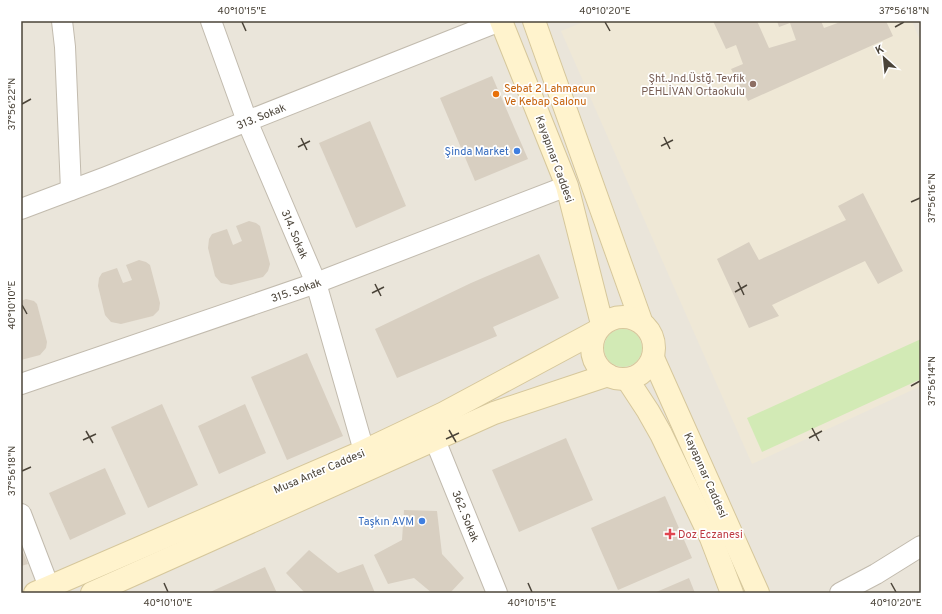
<svg xmlns="http://www.w3.org/2000/svg" width="942" height="614" font-family="Overpass,sans-serif">
	<style>
		.residential { fill: #eae5da }
		.education { fill: #efe8d6 }
		.green { fill: #d2eab5 }
		.building { fill: #d8cfc1 }
		.lines { fill: none; stroke-linecap: round; stroke-linejoin: round }
		.minor-casing { stroke: #c2bbae; stroke-width: 22 }
		.secondary-casing { stroke: #d6c79b; stroke-width: 24 }
		.minor { stroke: #fff; stroke-width: 20 }
		.secondary { stroke: #fff3cd; stroke-width: 22 }
		.ticks { fill: none; stroke: #4b4439; stroke-width: 1.5 }
		.education-dot { fill: #8d6e63; stroke: #fff; stroke-width: 1.5 }
		.food-dot { fill: #e8710a; stroke: #fff; stroke-width: 1.5 }
		.shop-dot { fill: #3f7fe0; stroke: #fff; stroke-width: 1.5 }
		.health-dot { fill: #e0444e; stroke: #fff; stroke-width: 1.5 }
		.labels { text-anchor: middle; stroke-width: 3.5; stroke-linejoin: round; paint-order: stroke }
		.education-label { font-size: 11px; fill: #785e54; stroke: #fff; text-anchor: end }
		.food-label { font-size: 11px; fill: #c56008; stroke: #fff; text-anchor: start }
		.street-label { font-size: 11px; fill: #4b4439; stroke: #fff }
		.shop-label { font-size: 11px; fill: #366cbe; stroke: #fff; text-anchor: end }
		.health-label { font-size: 11px; fill: #be3a42; stroke: #fff; text-anchor: start }
		.neatline { fill: none; stroke: #4b4439; stroke-width: 1.5 }
		.ticks-label { font-size: 10px; text-anchor: middle; fill: #4b4439 }
	</style>
	<rect width="100%" height="100%" fill="#f6f3ec"/>
	<rect class="residential" x="21" y="21" width="900" height="572"/>
	<path class="education" d="M 586,21 L 912,21 L 921,43 L 921,386 L 752,464 L 561,31 Z"/>
	<g class="green">
		<circle cx="623" cy="348" r="19"/>
		<path d="M 921,339 L 921,379 L 762,452 L 747,418 Z"/>
	</g>
	<g class="building">
		<path d="M 713,21 L 757,21 L 769,48 L 796,40 L 790,23 L 779,27 L 777,21 L 821,21 L 824,28 L 843,21 L 886,21 L 893,36 L 748,101 L 731,69 L 743,64 L 736,45 L 726,49 Z"/>
		<path d="M 492,76 L 528,159 L 475,181 L 440,98 Z"/>
		<path d="M 370,121 L 406,206 L 356,228 L 319,143 Z"/>
		<path d="M 863,193 L 903,271 L 878,284 L 865,261 L 772,305 L 779,316 L 749,328 L 717,259 L 749,242 L 759,260 L 846,220 L 838,206 Z"/>
		<path d="M 249,221 L 256,223 L 260,226 L 270,264 L 268,271 L 263,277 L 231,285 L 221,283 L 215,276 L 208,248 L 209,239 L 212,234 L 227,229 L 233,245 L 242,241 L 236,226 Z"/>
		<path d="M 539,254 L 559,298 L 493,327 L 497,336 L 397,378 L 375,329 L 471,283 Z"/>
		<path d="M 139,260 L 146,262 L 150,265 L 160,303 L 159,310 L 153,316 L 121,324 L 111,322 L 105,315 L 98,286 L 99,278 L 102,273 L 117,268 L 123,283 L 132,280 L 126,265 Z"/>
		<path d="M 26,299 L 34,301 L 37,304 L 47,342 L 46,348 L 40,355 L 21,360 L 21,301 Z"/>
		<path d="M 307,353 L 343,436 L 287,460 L 251,377 Z"/>
		<path d="M 162,404 L 198,485 L 148,508 L 111,427 Z"/>
		<path d="M 245,404 L 266,453 L 219,474 L 198,426 Z"/>
		<path d="M 566,438 L 593,500 L 519,532 L 492,470 Z"/>
		<path d="M 105,468 L 126,514 L 70,540 L 49,493 Z"/>
		<path d="M 665,496 L 692,558 L 618,590 L 591,528 Z"/>
		<path d="M 404,510 L 437,511 L 442,554 L 464,578 L 450,593 L 432,593 L 414,578 L 388,584 L 374,555 L 402,540 Z"/>
		<path d="M 21,548 L 28,564 L 21,566 Z"/>
		<path d="M 309,550 L 338,573 L 363,564 L 375,593 L 305,593 L 286,573 Z"/>
		<path d="M 265,567 L 277,593 L 208,593 Z"/>
		<path d="M 689,578 L 695,593 L 654,593 Z"/>
	</g>
	<g class="lines">
		<g class="minor-casing">
			<g id="minor">
				<path d="M 62,21 L 65,47 L 71,190"/>
				<path d="M 211,21 L 247,121 L 316,283 L 364,451"/>
				<path d="M 21,209 L 106,177 L 500,21"/>
				<path d="M 21,384 L 316,283 L 567,186"/>
				<path d="M 435,440 L 497,593"/>
				<path d="M 21,514 L 49,587"/>
				<path d="M 840,593 L 876,574 L 921,546"/>
			</g>
		</g>
		<g class="secondary-casing">
			<g id="secondary">
				<path d="M 501,21 L 567,186 L 602,324"/>
				<path d="M 534,21 L 641,321"/>
				<circle cx="623" cy="348" r="31"/>
				<path d="M 653,358 L 758,593"/>
				<path d="M 627,379 L 648,411 L 661,434 L 711,538 L 732,593"/>
				<path d="M 35,593 L 364,451 L 444,413 L 595,332"/>
				<path d="M 92,593 L 494,413 L 608,375"/>
			</g>
		</g>
		<use href="#minor" class="minor"/>
		<use href="#secondary" class="secondary"/>
	</g>
	<path class="ticks" d="M 242,22 L 246,31M 605,22 L 610,31M 895,27 L 904,22M 22,104 L 31,99M 664,137 L 670,149M 301,138 L 307,150M 661,146 L 673,140M 298,147 L 310,141M 911,202 L 920,198M 738,282 L 744,295M 375,284 L 381,296M 735,292 L 747,285M 372,293 L 384,287M 22,305 L 27,314M 911,386 L 920,381M 812,428 L 819,441M 449,430 L 456,442M 86,431 L 93,443M 809,438 L 822,431M 446,439 L 459,433M 83,440 L 96,434M 22,471 L 31,467M 164,583 L 168,592M 528,583 L 532,592M 891,583 L 896,592"/>
	<circle class="education-dot" cx="753" cy="84" r="4"/>
	<circle class="food-dot" cx="496" cy="94" r="4"/>
	<g class="shop-dot">
		<circle cx="517" cy="151" r="4"/>
		<circle cx="422" cy="521" r="4"/>
	</g>
	<path class="health-dot" d="M668 528h4v4h4v4h-4v4h-4v-4h-4v-4h4z"/>
	<g class="labels">
		<g class="education-label">
			<text x="745" y="82">Şht.Jnd.Üstğ. Tevfik<tspan x="745" dy="13">PEHLİVAN Ortaokulu</tspan></text>
		</g>
		<g class="food-label">
			<text x="504" y="92">Sebat 2 Lahmacun<tspan x="504" dy="13">Ve Kebap Salonu</tspan></text>
		</g>
		<g class="street-label">
			<text transform="translate(261 116) rotate(-22)" y="4">313. Sokak</text>
			<text transform="translate(555 159) rotate(70)" y="4">Kayapınar Caddesi</text>
			<text transform="translate(295 234) rotate(67)" y="4">314. Sokak</text>
			<text transform="translate(296 290) rotate(-19)" y="4">315. Sokak</text>
			<text transform="translate(319 471) rotate(-23)" y="4">Musa Anter Caddesi</text>
			<text transform="translate(706 475) rotate(66)" y="4">Kayapınar Caddesi</text>
			<text transform="translate(466 516) rotate(68)" y="4">362. Sokak</text>
		</g>
		<g class="shop-label">
			<text x="509" y="155">Şinda Market</text>
			<text x="414" y="525">Taşkın AVM</text>
		</g>
		<g class="health-label">
			<text x="678" y="538">Doz Eczanesi</text>
		</g>
	</g>
	<rect width="942" height="614" fill="none" stroke="#ffffff" stroke-width="44"/>
	<g transform="translate(884 58) rotate(333)" stroke="#ffffff" stroke-width="3" paint-order="stroke">
	<path d="M0-3L7 15L0 10L-7 15Z" fill="#4b4439"/>
	<text y="-6" font-size="11" font-weight="bold" text-anchor="middle" fill="#4b4439">K</text>
	</g>
	<rect x="22" y="22" width="898" height="570" class="neatline"/>
	<g class="ticks-label">
		<text x="242" y="14">40°10'15"E</text>
		<text x="605" y="14">40°10'20"E</text>
		<text x="904" y="14">37°56'18"N</text>
		<text transform="translate(11 104) rotate(-90)" y="4">37°56'22"N</text>
		<text transform="translate(931 198) rotate(-90)" y="4">37°56'16"N</text>
		<text transform="translate(11 305) rotate(-90)" y="4">40°10'10"E</text>
		<text transform="translate(931 381) rotate(-90)" y="4">37°56'14"N</text>
		<text transform="translate(11 471) rotate(-90)" y="4">37°56'18"N</text>
		<text x="168" y="606">40°10'10"E</text>
		<text x="532" y="606">40°10'15"E</text>
		<text x="896" y="606">40°10'20"E</text>
	</g>
</svg>
